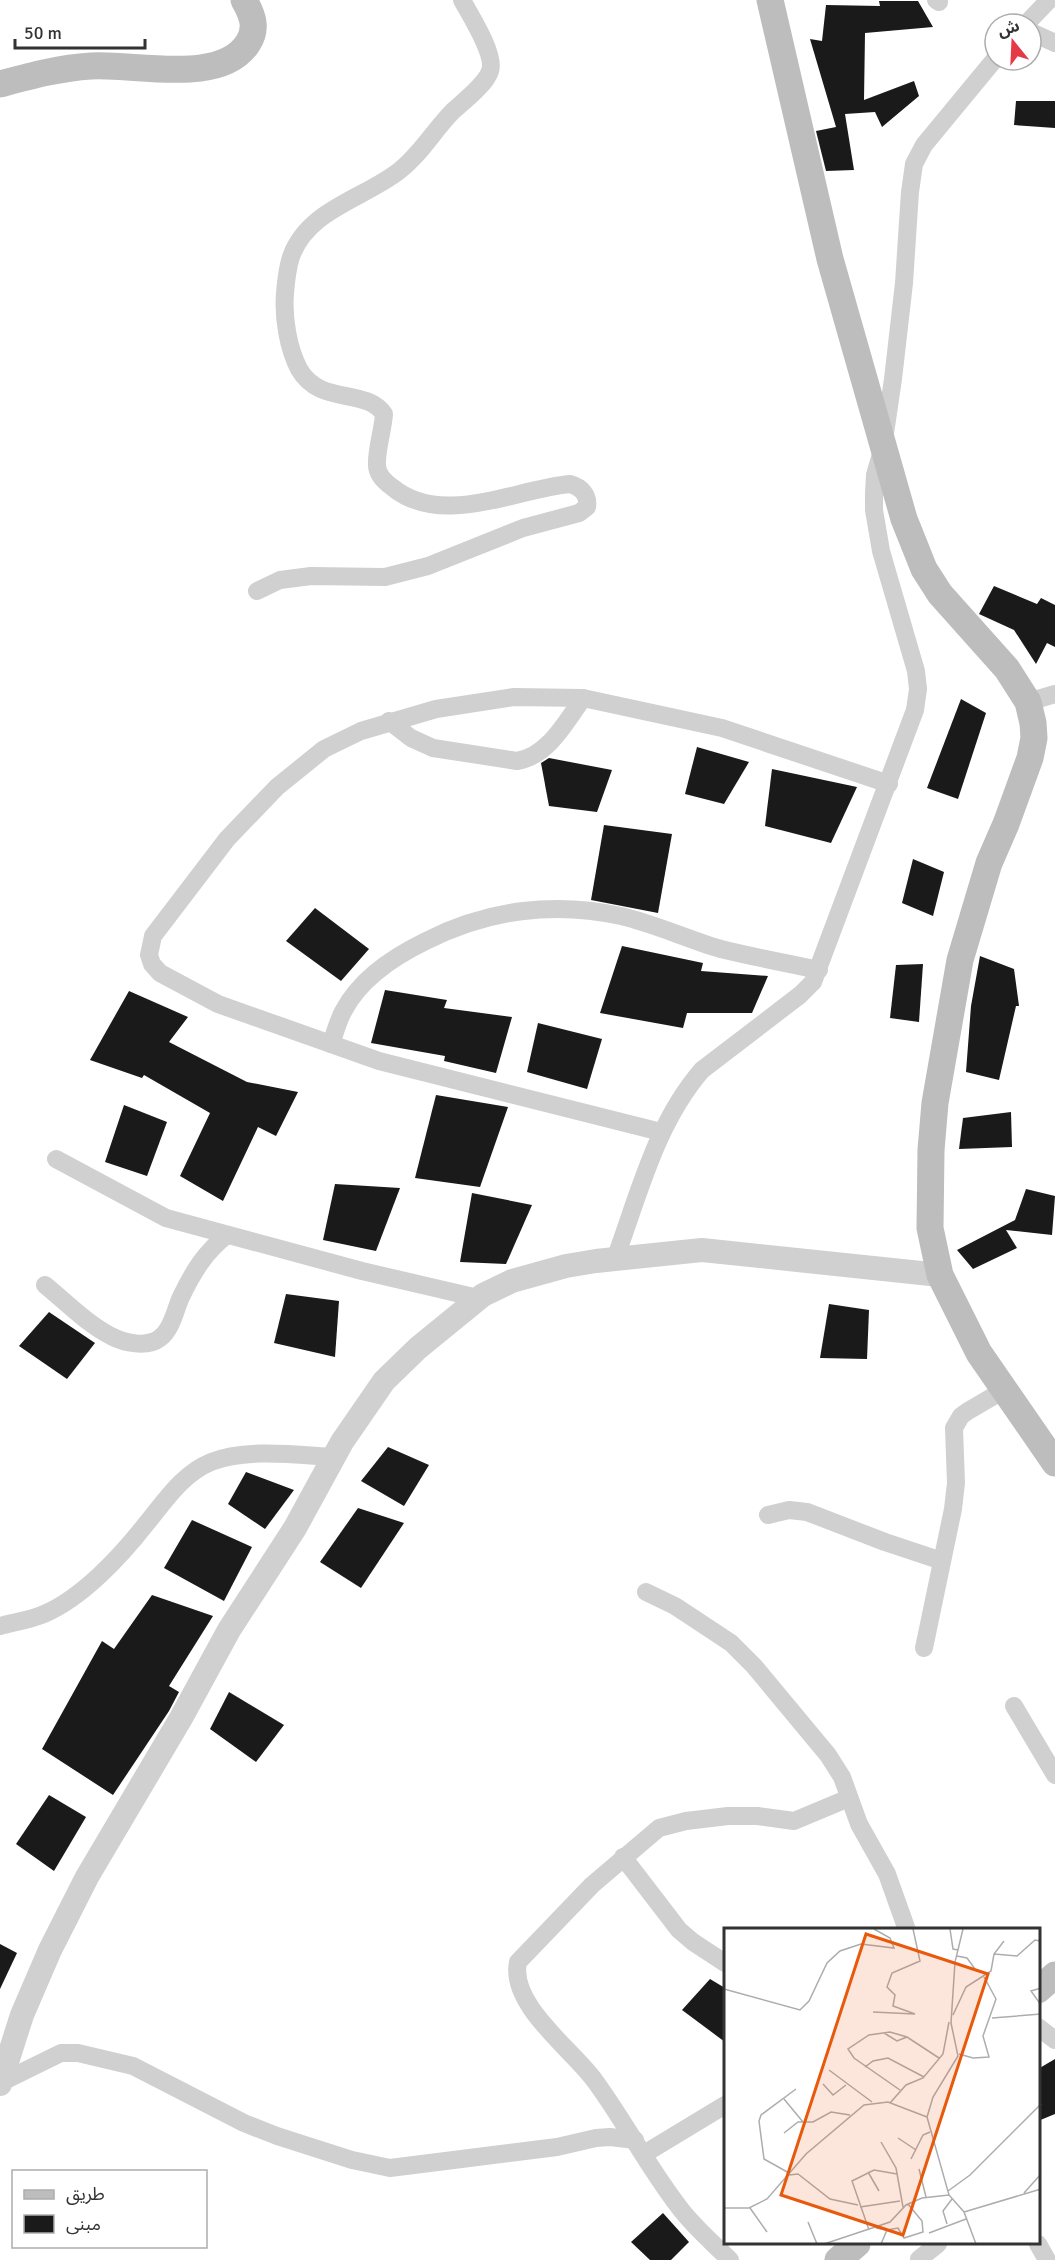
<svg xmlns="http://www.w3.org/2000/svg" width="1055" height="2260" font-family="Signika,'Noto Sans Arabic',sans-serif">
	<style>
		.building { fill: #1a1a1a }
		.lines { fill: none; stroke-linecap: round; stroke-linejoin: round }
		.minor { stroke: #d0d0d0; stroke-width: 18 }
		.tertiary { stroke: #d0d0d0; stroke-width: 24 }
		.secondary { stroke: #bdbdbd; stroke-width: 27 }
		.inset-road { fill: none; stroke: #adadad; stroke-width: 1.5 }
		.view { fill: #e8590c; fill-opacity: 0.15; stroke: #e8590c; stroke-width: 3 }
		.inset-edge { fill: none; stroke: #333; stroke-width: 3 }
	</style>
	<rect width="100%" height="100%" fill="#fff"/>
	<g class="building">
		<path d="M 879,1 L 918,1 L 933,27 L 865,33 L 864,100 L 914,81 L 919,96 L 882,127 L 875,112 L 845,114 L 854,170 L 826,171 L 816,131 L 836,127 L 810,39 L 822,41 L 826,5 L 880,6 Z"/>
		<path d="M 1016,101 L 1055,101 L 1055,128 L 1014,125 Z"/>
		<path d="M 994,586 L 1037,604 L 1041,598 L 1055,605 L 1055,647 L 1047,643 L 1036,664 L 1014,630 L 979,614 Z"/>
		<path d="M 961,699 L 986,713 L 958,799 L 927,788 Z"/>
		<path d="M 697,747 L 749,762 L 724,804 L 685,794 Z"/>
		<path d="M 549,758 L 612,770 L 597,812 L 549,806 L 541,763 Z"/>
		<path d="M 772,769 L 857,787 L 831,843 L 765,826 Z"/>
		<path d="M 604,825 L 672,834 L 658,913 L 591,900 Z"/>
		<path d="M 913,859 L 944,872 L 933,916 L 902,903 Z"/>
		<path d="M 315,908 L 369,949 L 341,981 L 286,941 Z"/>
		<path d="M 622,946 L 703,963 L 701,971 L 768,976 L 752,1013 L 687,1013 L 683,1028 L 600,1013 Z"/>
		<path d="M 980,956 L 1014,969 L 1019,1006 L 1016,1006 L 999,1080 L 966,1072 L 971,1006 Z"/>
		<path d="M 923,964 L 919,1022 L 890,1018 L 896,965 Z"/>
		<path d="M 385,990 L 447,1000 L 444,1008 L 512,1017 L 496,1073 L 444,1061 L 445,1056 L 371,1043 Z"/>
		<path d="M 129,991 L 188,1017 L 169,1042 L 247,1082 L 298,1092 L 276,1136 L 258,1127 L 223,1201 L 180,1176 L 210,1113 L 144,1075 L 142,1078 L 90,1060 Z"/>
		<path d="M 538,1023 L 602,1039 L 587,1089 L 527,1072 Z"/>
		<path d="M 436,1095 L 508,1107 L 480,1187 L 415,1178 Z"/>
		<path d="M 124,1105 L 167,1122 L 147,1176 L 105,1162 Z"/>
		<path d="M 1011,1112 L 1012,1147 L 959,1149 L 963,1118 Z"/>
		<path d="M 335,1184 L 400,1188 L 376,1251 L 323,1240 Z"/>
		<path d="M 1026,1189 L 1055,1196 L 1052,1235 L 1006,1230 L 1017,1248 L 973,1269 L 957,1250 L 1015,1220 Z"/>
		<path d="M 472,1193 L 532,1205 L 506,1264 L 460,1262 Z"/>
		<path d="M 286,1294 L 339,1301 L 335,1357 L 274,1343 Z"/>
		<path d="M 829,1304 L 869,1310 L 867,1359 L 820,1358 Z"/>
		<path d="M 49,1312 L 95,1343 L 67,1379 L 19,1346 Z"/>
		<path d="M 388,1447 L 429,1465 L 404,1506 L 361,1481 Z"/>
		<path d="M 246,1472 L 294,1490 L 265,1529 L 228,1504 Z"/>
		<path d="M 358,1508 L 404,1523 L 361,1588 L 320,1562 Z"/>
		<path d="M 192,1520 L 252,1547 L 224,1601 L 164,1568 Z"/>
		<path d="M 152,1595 L 213,1616 L 169,1686 L 179,1692 L 169,1711 L 113,1795 L 42,1749 L 102,1641 L 114,1649 Z"/>
		<path d="M 229,1692 L 284,1725 L 256,1762 L 210,1729 Z"/>
		<path d="M 49,1795 L 86,1817 L 54,1871 L 16,1844 Z"/>
		<path d="M 0,1944 L 17,1953 L 0,1989 Z"/>
		<path d="M 710,1979 L 725,1988 L 725,2042 L 682,2010 Z"/>
		<path d="M 1055,2059 L 1055,2114 L 1038,2121 L 1038,2069 Z"/>
		<path d="M 663,2213 L 689,2242 L 671,2260 L 650,2260 L 631,2242 Z"/>
	</g>
	<g class="lines">
		<g class="minor">
			<path d="M 936,0 L 939,2"/>
			<path d="M 1026,24 L 1049,0"/>
			<path d="M 1031,32 L 1055,43"/>
			<path d="M 257,591 L 280,580 L 311,576 L 385,577 L 428,566 L 523,528 L 579,513 L 587,507 C 589,495 581,487 570,484 C 515,489 441,528 392,487 C 385,482 377,474 377,465 C 376,451 383,430 384,414 C 365,387 320,406 299,369 C 288,348 283,317 285,293 C 286,281 287,269 291,257 C 307,210 363,199 399,171 C 421,154 434,130 453,111 C 464,101 486,84 490,71 C 496,55 470,15 462,0"/>
			<path d="M 1028,702 L 1055,694"/>
			<path d="M 389,721 L 411,738 L 433,748 L 517,761 C 548,756 566,722 583,698"/>
			<path d="M 331,1044 C 335,1033 338,1020 344,1010 C 361,978 395,956 426,941 C 487,910 554,901 621,916 C 655,924 687,939 721,949 C 753,957 786,963 819,970"/>
			<path d="M 661,1132 L 379,1061 L 218,1004 L 160,973 L 152,964 L 149,955 L 153,936 L 227,839 L 277,787 L 324,749 L 361,731 L 436,709 L 514,697 L 583,698 L 722,728 L 889,784"/>
			<path d="M 56,1159 L 166,1218 L 362,1271 L 478,1298"/>
			<path d="M 615,1259 C 639,1194 656,1123 702,1070 L 800,995 L 813,982 L 915,710 L 918,689 L 916,671 L 881,551 L 874,510 L 874,493 L 875,475 L 883,447 L 893,379 L 904,283 L 910,192 L 914,164 L 924,145 L 995,59"/>
			<path d="M 45,1285 C 66,1302 87,1324 111,1336 C 124,1343 147,1348 160,1338 C 172,1329 175,1310 181,1297 C 193,1272 205,1252 227,1235"/>
			<path d="M 768,1515 L 789,1510 L 807,1512 L 885,1542 L 942,1561"/>
			<path d="M 646,1592 L 675,1606 L 731,1643 L 754,1666 L 828,1755 L 842,1777 L 859,1824 L 887,1874 L 907,1930"/>
			<path d="M 0,1626 C 15,1622 30,1620 44,1614 C 82,1598 121,1556 146,1524 C 165,1501 182,1474 211,1462 C 246,1448 297,1455 334,1457"/>
			<path d="M 924,1648 L 953,1509 L 956,1483 L 954,1428 L 961,1416 L 968,1411 L 1004,1390"/>
			<path d="M 1014,1706 L 1055,1775"/>
			<path d="M 623,1857 L 679,1930 L 693,1942 L 725,1963"/>
			<path d="M 1038,2027 L 1055,2040"/>
			<path d="M 0,2083 L 61,2053 L 78,2053 L 133,2066 L 244,2123 L 277,2136 L 352,2160 L 390,2168 L 557,2147 L 596,2138 L 610,2137 L 635,2140"/>
			<path d="M 644,2154 L 725,2105"/>
			<path d="M 1038,2244 L 1047,2260"/>
			<path d="M 919,2259 L 938,2244"/>
			<path d="M 730,2260 C 713,2243 693,2226 679,2207 C 648,2167 625,2122 595,2081 C 573,2050 509,2005 518,1962 L 592,1885 L 659,1828 L 686,1821 L 728,1816 L 757,1816 L 794,1821 L 849,1798"/>
		</g>
		<path class="tertiary" d="M 0,2084 L 22,2015 L 50,1950 L 87,1877 L 181,1718 L 229,1630 L 295,1528 L 342,1442 L 384,1381 L 418,1348 L 483,1295 L 512,1281 L 566,1266 L 596,1261 L 702,1250 L 940,1275"/>
		<g class="secondary">
			<path d="M 770,0 L 830,259 L 904,519 L 924,569 L 940,594 L 1007,669 L 1028,702 L 1033,723 L 1034,738 L 1030,758 L 1006,824 L 989,863 L 960,960 L 935,1103 L 931,1150 L 930,1228 L 940,1275 L 979,1353 L 1055,1463"/>
			<path d="M 0,84 C 30,76 59,68 91,66 C 135,63 221,86 248,43 C 258,28 252,14 244,0"/>
			<path d="M 1038,1990 L 1055,1975"/>
			<path d="M 838,2260 L 857,2244"/>
		</g>
	</g>
	<g transform="translate(724 1928)">
		<rect width="316" height="316" fill="#fff"/>
		<path class="inset-road" d="M 226,1 L 229,21 L 234,22M 239,1 L 231,34 L 227,95 L 234,128 L 209,169 L 203,189 L 225,267 L 240,284 L 252,316M 270,26 L 293,28 L 311,12 L 317,13M 233,28 L 243,30 L 251,41M 317,60 L 307,63 L 317,77M 0,61 L 76,82 L 85,73 L 103,35 L 116,23 L 137,16 L 170,20 L 166,10 L 150,1M 149,84 L 191,86 L 169,78 L 171,67 L 163,59 L 168,45 L 196,33 L 189,1M 229,87 L 242,59 L 267,43 L 270,26 L 280,13M 268,90 L 317,86M 160,105 L 173,113 L 183,109M 235,126 L 249,130 L 265,129 L 259,108 L 272,71 L 259,47M 141,139 L 149,133 L 164,130 L 200,149M 105,142 L 148,174M 99,156 L 109,167 L 122,157M 176,162 L 130,130 L 124,121 L 145,107 L 166,104 L 183,109 L 215,130M 60,171 L 79,194M 166,175 L 182,157 L 199,150 L 219,126 L 225,94M 60,205 L 74,194 L 89,194 L 107,184 L 126,187M 174,210 L 192,222M 157,214 L 172,240 L 179,279M 187,231 L 199,207 L 206,204M 195,241 L 202,269M 144,244 L 155,263M 65,245 L 40,231 L 35,193 L 37,187 L 72,161M 65,247 L 74,246 L 106,271 L 134,277M 224,263 L 246,247 L 317,176M 300,265 L 317,246M 136,279 L 176,273M 0,280 L 25,280 L 43,271 L 82,226 L 140,177 L 164,174 L 203,189M 26,280 L 43,304M 240,284 L 317,261M 84,294 L 93,316M 223,296 L 219,283 L 228,271M 152,300 L 163,302 L 157,316M 145,302 L 128,253 L 150,242 L 173,246M 163,302 L 174,300 L 180,310 L 199,304 L 198,293 L 184,276M 205,305 L 242,291M 100,316 L 166,294 L 182,277 L 198,270 L 225,267"/>
		<path class="view" d="M 142,6 L 264,46 L 179,307 L 57,267 Z"/>
		<rect width="316" height="316" class="inset-edge"/>
	</g>
	<rect x="12" y="2170" width="195" height="78" fill="#ffffff" stroke="#adadad" stroke-width="1.5"/>
	<rect x="24" y="2190" width="30" height="9" fill="#bdbdbd" stroke="#adadad" stroke-width="1.5"/>
	<text x="66" y="2200" font-size="18" fill="#333333">طريق</text>
	<rect x="24" y="2215" width="30" height="18" fill="#1a1a1a" stroke="#adadad" stroke-width="1.5"/>
	<text x="66" y="2230" font-size="18" fill="#333333">مبنى</text>
	<g transform="translate(1013 42) rotate(342)"><circle r="28" fill="#ffffff" stroke="#adadad" stroke-width="1.5"/>
	<path d="M0-4.5L10 22L0 15L-10 22Z" fill="#e63946"/>
	<text y="-9" font-size="16" font-weight="bold" text-anchor="middle" fill="#333333">ش</text>
	</g>
	<path d="M15 39v9h130v-9" fill="none" stroke="#333333" stroke-width="3"/>
	<text x="24" y="39" font-size="18" fill="#333333" stroke="#ffffff" stroke-width="4.5" paint-order="stroke">50 m</text>
</svg>
